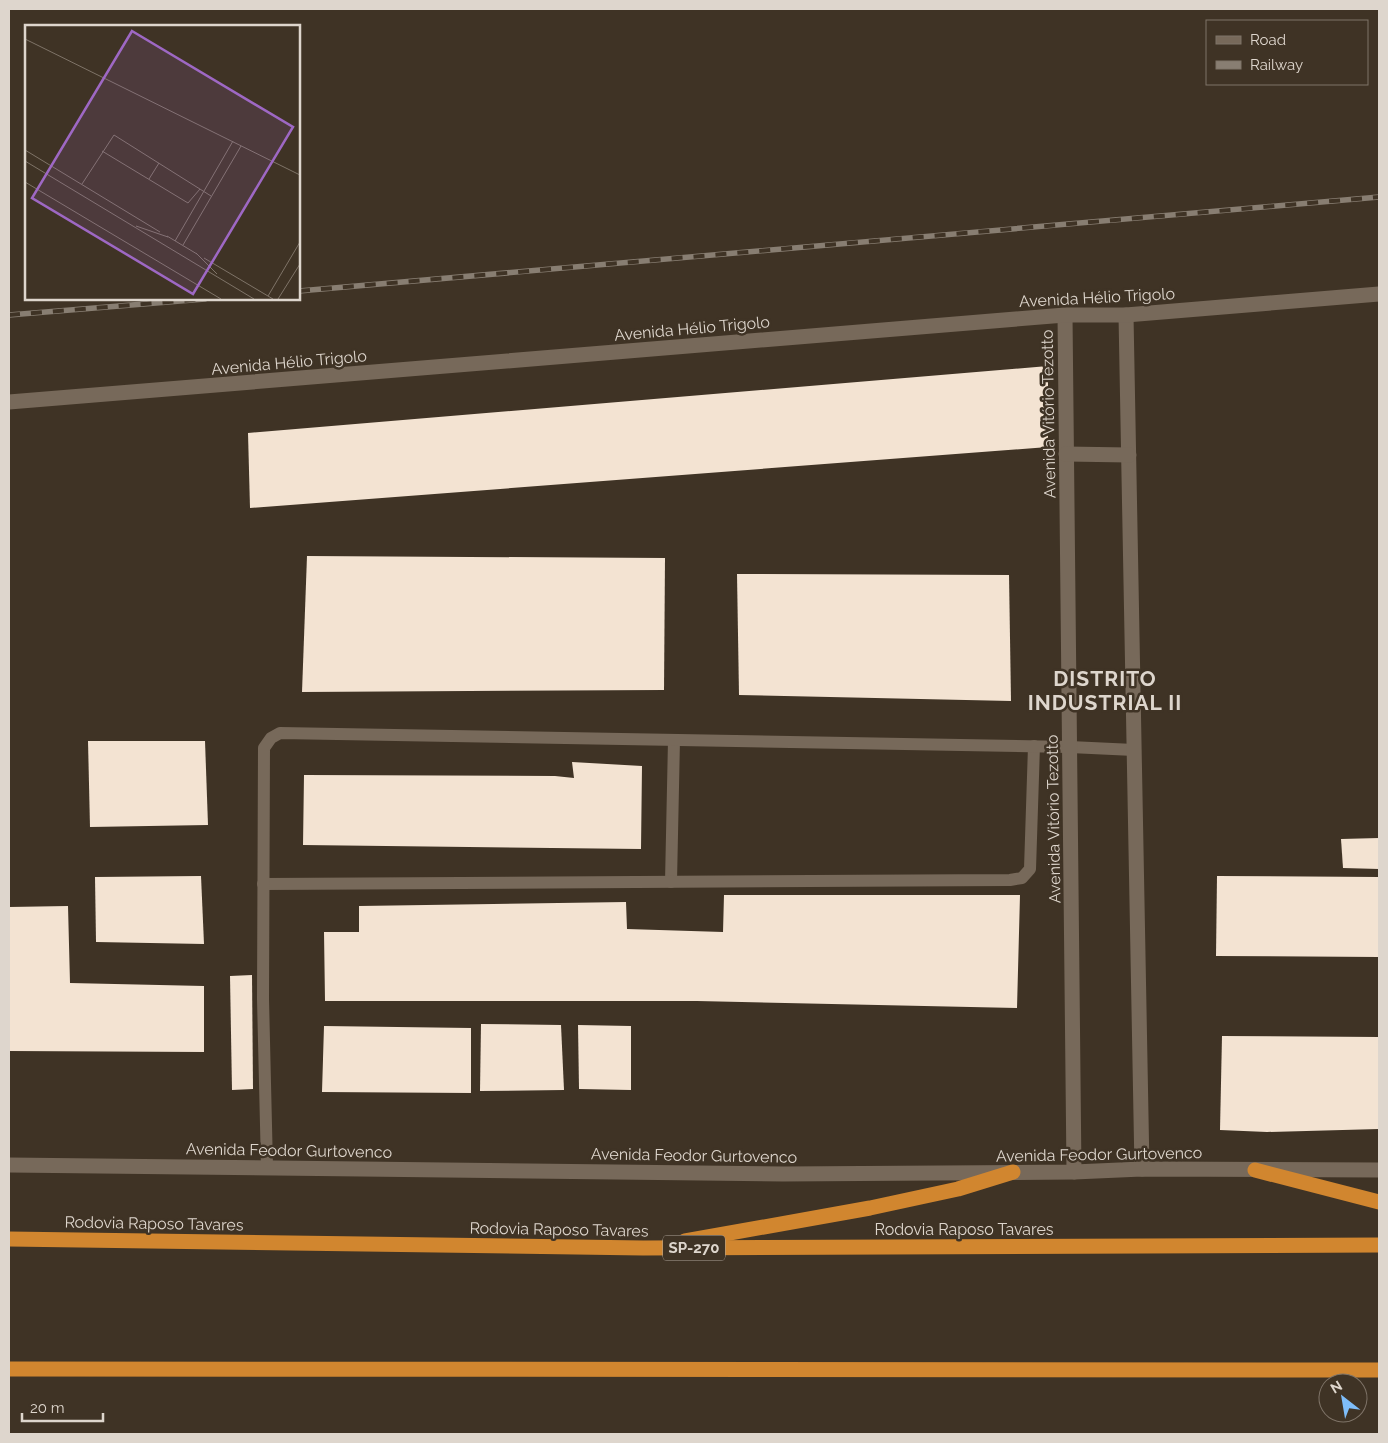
<svg xmlns="http://www.w3.org/2000/svg" width="1388" height="1443" font-family="Raleway,sans-serif">
	<style>
		.building { fill: #f3e3d2 }
		.lines { fill: none; stroke-linecap: round; stroke-linejoin: round }
		.lane { stroke: #77695a; stroke-width: 12 }
		.street { stroke: #77695a; stroke-width: 15 }
		.highway { stroke: #d1862f; stroke-width: 15 }
		.rail-casing { stroke: #887e72; stroke-width: 5.5 }
		.rail { stroke: #3f3325; stroke-width: 4; stroke-dasharray: 11; stroke-linecap: butt }
		.labels { text-anchor: middle; stroke-width: 5; stroke-linejoin: round; paint-order: stroke }
		.shield { fill: #3f3325; stroke: #aea59b; stroke-width: 1 }
		.shield-label { font-size: 15px; font-weight: bold; fill: #ded6cd }
		.street-label { font-size: 16px; fill: #ded6cd; stroke: #3f3325 }
		.district-label { font-size: 21px; font-weight: bold; letter-spacing: 1px; fill: #ded6cd; stroke: #3f3325 }
		.inset-road { fill: none; stroke: #7f7468; stroke-width: 1 }
		.view { fill: #9e68c4; fill-opacity: 0.15; stroke: #9e68c4; stroke-width: 2.5 }
		.inset-edge { fill: none; stroke: #ded6cd; stroke-width: 2.5 }
	</style>
	<rect width="100%" height="100%" fill="#3f3325"/>
	<g class="building">
		<path d="M 1048,366 L 1048,447 L 250,508 L 248,433 Z"/>
		<path d="M 307,556 L 665,558 L 664,690 L 302,692 Z"/>
		<path d="M 737,574 L 1009,575 L 1011,701 L 739,695 Z"/>
		<path d="M 88,741 L 205,741 L 208,825 L 90,827 Z"/>
		<path d="M 572,762 L 642,766 L 641,849 L 303,845 L 304,775 L 555,776 L 574,778 Z"/>
		<path d="M 1379,838 L 1379,869 L 1343,868 L 1341,839 Z"/>
		<path d="M 201,876 L 204,944 L 96,942 L 95,877 Z"/>
		<path d="M 1217,876 L 1379,877 L 1379,957 L 1216,956 Z"/>
		<path d="M 724,895 L 1020,895 L 1017,1008 L 697,1001 L 325,1001 L 324,932 L 359,932 L 359,906 L 626,902 L 627,929 L 723,932 Z"/>
		<path d="M 68,906 L 70,983 L 204,986 L 204,1052 L 9,1051 L 9,907 Z"/>
		<path d="M 252,975 L 253,1089 L 232,1090 L 230,976 Z"/>
		<path d="M 481,1024 L 561,1025 L 564,1090 L 480,1091 Z"/>
		<path d="M 578,1025 L 631,1026 L 631,1090 L 579,1089 Z"/>
		<path d="M 324,1026 L 471,1028 L 471,1093 L 322,1092 Z"/>
		<path d="M 1222,1036 L 1379,1037 L 1379,1129 L 1267,1132 L 1220,1130 Z"/>
	</g>
	<g class="lines">
		<g class="lane">
			<path d="M 671,882 L 674,740"/>
			<path d="M 263,884 L 1010,880 L 1022,878 L 1030,869 L 1034,746"/>
			<path d="M 267,1167 L 263,999 L 264,748 L 271,738 L 280,733 L 1070,747 L 1134,750"/>
		</g>
		<g class="street">
			<path d="M 1065,315 L 1074,1172"/>
			<path d="M 1126,315 L 1142,1169"/>
			<path d="M 9,402 L 1065,315 L 1126,315 L 1379,294"/>
			<path d="M 1066,454 L 1129,455"/>
			<path d="M 9,1165 L 783,1174 L 1074,1172 L 1142,1169 L 1379,1170"/>
		</g>
		<g class="highway">
			<path d="M 1255,1170 L 1379,1202"/>
			<path d="M 9,1239 L 643,1248 L 1379,1245"/>
			<path d="M 685,1241 L 870,1208 L 958,1189 L 1013,1172"/>
			<path d="M 9,1369 L 1379,1370"/>
		</g>
		<g class="rail-casing">
			<g id="rail">
				<path d="M 299,291 L 1379,197"/>
				<path d="M 9,315 L 205,299"/>
			</g>
		</g>
		<use href="#rail" class="rail"/>
	</g>
	<g class="labels">
		<rect class="shield" x="663" y="1235.5" width="62" height="25" rx="4"/>
		<g class="shield-label">
			<text x="694" y="1253">SP-270</text>
		</g>
		<g class="street-label">
			<text transform="translate(1097 297) rotate(-3)" y="6">Avenida Hélio Trigolo</text>
			<text transform="translate(692 328) rotate(-5)" y="6">Avenida Hélio Trigolo</text>
			<text transform="translate(289 362) rotate(-5)" y="6">Avenida Hélio Trigolo</text>
			<text transform="translate(1048 414) rotate(-91)" y="6">Avenida Vitório Tezotto</text>
			<text transform="translate(1053 819) rotate(-91)" y="6">Avenida Vitório Tezotto</text>
			<text transform="translate(289 1150) rotate(1)" y="6">Avenida Feodor Gurtovenco</text>
			<text transform="translate(1099 1154) rotate(-1)" y="6">Avenida Feodor Gurtovenco</text>
			<text transform="translate(694 1155) rotate(1)" y="6">Avenida Feodor Gurtovenco</text>
			<text transform="translate(154 1223) rotate(1)" y="6">Rodovia Raposo Tavares</text>
			<text transform="translate(559 1229) rotate(1)" y="6">Rodovia Raposo Tavares</text>
			<text x="964" y="1235">Rodovia Raposo Tavares</text>
		</g>
		<g class="district-label">
			<text x="1105" y="686">DISTRITO<tspan x="1105" dy="24">INDUSTRIAL II</tspan></text>
		</g>
	</g>
	<g transform="translate(25 25)">
		<rect width="275" height="275" fill="#3f3325"/>
		<path class="inset-road" d="M 0,14 L 275,150M 0,125 L 135,207M 77,126 L 163,178 L 175,164M 0,136 L 229,274M 124,154 L 134,138M 0,157 L 196,274M 57,159 L 89,110 L 186,171M 111,201 L 143,212M 142,211 L 172,229M 150,216 L 208,116M 158,220 L 216,121M 171,228 L 192,249M 179,233 L 248,274M 243,271 L 275,217M 253,274 L 275,239"/>
		<path class="view" d="M 107,6 L 268,102 L 168,269 L 7,173 Z"/>
		<rect width="275" height="275" class="inset-edge"/>
	</g>
	<rect width="1388" height="1443" fill="none" stroke="#ded6cd" stroke-width="20"/>
	<rect x="1206" y="20" width="162" height="65" fill="#3f3325" stroke="#7f7468"/>
	<rect x="1216" y="36" width="25" height="8" fill="#77695a" stroke="#7f7468"/>
	<text x="1250" y="45" font-size="15" fill="#ded6cd">Road</text>
	<rect x="1216" y="61" width="25" height="8" fill="#887e72" stroke="#7f7468"/>
	<text x="1250" y="70" font-size="15" fill="#ded6cd">Railway</text>
	<g transform="translate(1343 1398) rotate(329)"><circle r="24" fill="#3f3325" stroke="#7f7468"/>
	<path d="M0-4L9 19L0 12L-9 19Z" fill="#7ebdf9"/>
	<text y="-8" font-size="14" font-weight="bold" text-anchor="middle" fill="#ded6cd">N</text>
	</g>
	<path d="M22 1413v8h81v-8" fill="none" stroke="#ded6cd" stroke-width="2.5"/>
	<text x="30" y="1413" font-size="15" fill="#ded6cd" stroke="#3f3325" stroke-width="4" paint-order="stroke">20 m</text>
</svg>
